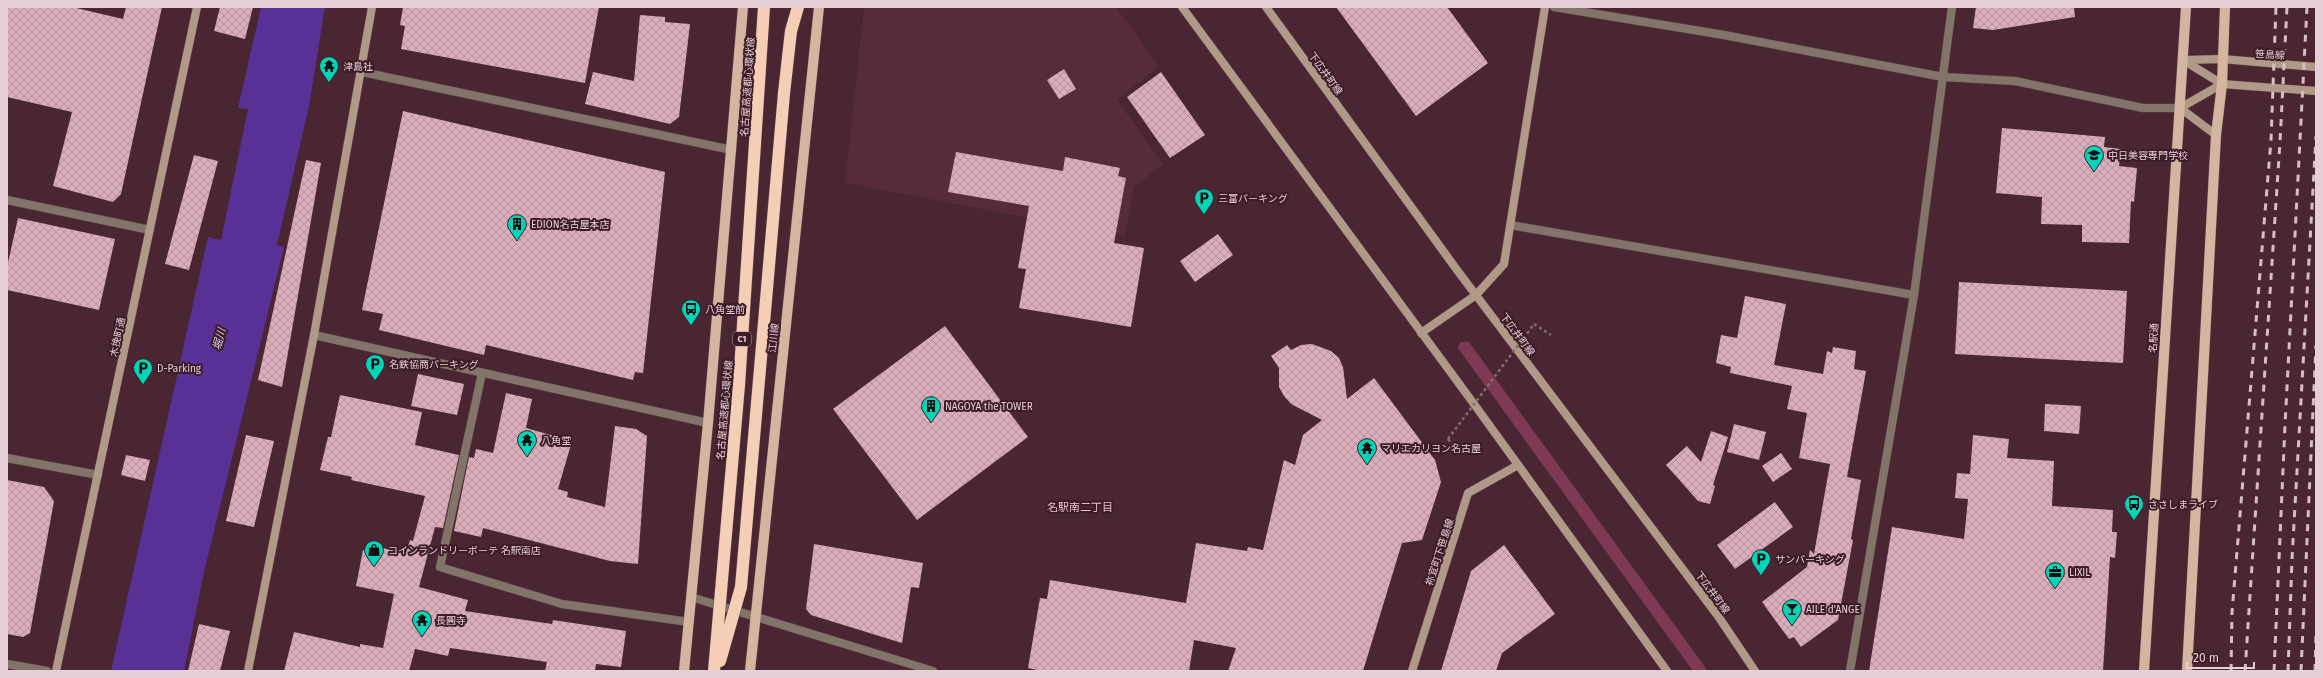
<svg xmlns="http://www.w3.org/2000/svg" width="2323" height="678" font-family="'Fira Sans','Noto Sans JP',sans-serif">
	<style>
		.built { fill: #562c3c }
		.green { fill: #7e3a54 }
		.water { fill: #593095 }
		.building { fill: url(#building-cross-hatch) }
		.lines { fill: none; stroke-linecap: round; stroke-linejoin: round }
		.street-casing { stroke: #654450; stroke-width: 9 }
		.secondary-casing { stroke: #654450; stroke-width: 9 }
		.primary-casing { stroke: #654450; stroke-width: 11 }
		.highway-casing { stroke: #654450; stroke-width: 13 }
		.path { stroke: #876973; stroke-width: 2.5; stroke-dasharray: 3 3; stroke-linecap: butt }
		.street { stroke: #83746a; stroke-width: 8 }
		.secondary { stroke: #b19988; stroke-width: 8 }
		.primary { stroke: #d4b59f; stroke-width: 10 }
		.highway { stroke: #f4cfb5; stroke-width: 12 }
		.rail { stroke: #d6bec5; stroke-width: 3; stroke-dasharray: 7 7; stroke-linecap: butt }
		.highway-bridge-casing { stroke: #654450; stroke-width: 13; stroke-linecap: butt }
		.path-bridge { stroke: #876973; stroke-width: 2.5; stroke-dasharray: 3 3; stroke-linecap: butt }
		.highway-bridge { stroke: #f4cfb5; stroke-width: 12 }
		.labels { text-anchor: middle; stroke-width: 4; stroke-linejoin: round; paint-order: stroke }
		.shield { fill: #3d1c28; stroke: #b399a2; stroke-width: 1 }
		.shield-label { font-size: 9px; font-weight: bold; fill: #e6cfd6 }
		.street-label { font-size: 10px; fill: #e6cfd6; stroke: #3d1c28 }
		.poi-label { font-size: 10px; fill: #e6cfd6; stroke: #3d1c28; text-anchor: start }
		.water-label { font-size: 11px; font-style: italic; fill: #d6cfea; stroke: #3d1c28 }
		.neighbourhood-label { font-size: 11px; fill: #eabdcb; stroke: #3d1c28 }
	</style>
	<defs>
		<pattern id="building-cross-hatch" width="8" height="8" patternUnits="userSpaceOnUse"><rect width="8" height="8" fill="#daadbb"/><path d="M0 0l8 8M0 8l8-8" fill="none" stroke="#b5919c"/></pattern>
	</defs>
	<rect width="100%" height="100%" fill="#492632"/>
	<path class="built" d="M 864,7 L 1116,7 L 1159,66 L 1117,100 L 1164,165 L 1134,186 L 1125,236 L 845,183 Z"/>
	<path class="green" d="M 1460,342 L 1469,342 L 1708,671 L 1693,671 L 1458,348 Z"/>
	<path class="water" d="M 261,7 L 325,7 L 309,106 L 277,245 L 284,247 L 204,572 L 184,671 L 111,671 L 208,237 L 221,240 L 248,109 L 238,108 Z"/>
	<g class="building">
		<path d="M 7,7 L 72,7 L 123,19 L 126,7 L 162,7 L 121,194 L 113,202 L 53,186 L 72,112 L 7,97 Z"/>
		<path d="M 220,7 L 253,7 L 245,39 L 214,31 Z"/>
		<path d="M 403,7 L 599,7 L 585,83 L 401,49 L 405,26 L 400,25 Z"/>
		<path d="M 1336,7 L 1447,7 L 1488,63 L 1416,116 Z"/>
		<path d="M 1976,7 L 2074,7 L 2075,17 L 1993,30 L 1973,28 Z"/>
		<path d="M 640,15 L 665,17 L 665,22 L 690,24 L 679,117 L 670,124 L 585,104 L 593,72 L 634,81 Z"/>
		<path d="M 1064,69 L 1076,89 L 1059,99 L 1047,80 Z"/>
		<path d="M 1161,72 L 1205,135 L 1170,158 L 1127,97 Z"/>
		<path d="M 403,111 L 665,172 L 643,373 L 635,372 L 633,380 L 486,345 L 484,355 L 379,330 L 383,314 L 362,310 Z"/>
		<path d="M 2002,128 L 2105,137 L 2104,147 L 2121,149 L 2119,166 L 2137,168 L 2134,202 L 2131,201 L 2129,243 L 2082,242 L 2082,225 L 2041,224 L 2042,197 L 1996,193 Z"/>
		<path d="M 956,152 L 1063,171 L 1065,157 L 1120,168 L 1118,176 L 1126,178 L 1114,243 L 1144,248 L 1131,327 L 1019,308 L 1026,269 L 1018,268 L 1029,206 L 948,192 Z"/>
		<path d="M 194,155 L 218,161 L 189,270 L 165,264 Z"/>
		<path d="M 306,160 L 321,163 L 282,387 L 258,380 Z"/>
		<path d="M 18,218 L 115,239 L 99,310 L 7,290 L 7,267 Z"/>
		<path d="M 1218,234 L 1233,255 L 1195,282 L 1180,261 Z"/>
		<path d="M 1959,282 L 2127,291 L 2123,363 L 1955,354 Z"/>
		<path d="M 1745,296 L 1786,304 L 1774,365 L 1823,374 L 1827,351 L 1832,353 L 1833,347 L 1856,351 L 1854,369 L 1866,371 L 1847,477 L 1861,480 L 1851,539 L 1853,540 L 1838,620 L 1801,647 L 1794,637 L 1789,639 L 1762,602 L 1807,567 L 1810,550 L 1814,554 L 1830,464 L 1799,458 L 1807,413 L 1787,409 L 1792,386 L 1730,373 L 1731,367 L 1716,363 L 1721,335 L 1737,338 Z"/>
		<path d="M 945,326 L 1028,437 L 917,520 L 833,409 Z"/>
		<path d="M 1312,344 L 1331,351 L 1339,358 L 1343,367 L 1347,399 L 1374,378 L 1435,460 L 1441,482 L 1422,540 L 1402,543 L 1363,671 L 1228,671 L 1236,648 L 1194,640 L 1189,671 L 1041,671 L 1028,668 L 1040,598 L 1047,599 L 1050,580 L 1186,603 L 1196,543 L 1247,551 L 1248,547 L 1263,550 L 1284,460 L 1295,465 L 1303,435 L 1322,420 L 1291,404 L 1284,396 L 1279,387 L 1279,368 L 1271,356 L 1287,345 L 1291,350 L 1301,345 Z"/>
		<path d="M 418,374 L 464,384 L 457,415 L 411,406 Z"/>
		<path d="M 506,393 L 532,399 L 526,428 L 572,441 L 558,489 L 568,492 L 567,497 L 605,507 L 615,426 L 636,429 L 647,436 L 638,564 L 610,561 L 483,528 L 481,537 L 454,531 L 469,457 L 474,458 L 476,449 L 493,453 Z"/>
		<path d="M 340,395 L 422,412 L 415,445 L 459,455 L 443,528 L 435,527 L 419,587 L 468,600 L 465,611 L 552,624 L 553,620 L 626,631 L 621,667 L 596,664 L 595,671 L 545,671 L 547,662 L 450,648 L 448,656 L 415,649 L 409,671 L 284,671 L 294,632 L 360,647 L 360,644 L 383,648 L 394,594 L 356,586 L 363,550 L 367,551 L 368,545 L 406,553 L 410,540 L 413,541 L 425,496 L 351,480 L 352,477 L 320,470 L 328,437 L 331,437 Z"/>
		<path d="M 2045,404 L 2081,406 L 2079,434 L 2044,431 Z"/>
		<path d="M 1734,424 L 1766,432 L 1759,460 L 1727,452 Z"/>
		<path d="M 1711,431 L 1728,437 L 1713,485 L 1715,486 L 1710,504 L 1698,501 L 1666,465 L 1687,446 L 1701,462 Z"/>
		<path d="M 246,435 L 274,441 L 254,527 L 226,521 Z"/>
		<path d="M 1973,435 L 2009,439 L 2007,458 L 2054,461 L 2052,506 L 2113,510 L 2112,532 L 2117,532 L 2115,558 L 2110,557 L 2103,671 L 1869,671 L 1892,527 L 1964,539 L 1968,499 L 1955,498 L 1957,473 L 1970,474 Z"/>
		<path d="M 1781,453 L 1792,469 L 1773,482 L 1762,466 Z"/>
		<path d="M 126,455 L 150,460 L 145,481 L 121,475 Z"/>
		<path d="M 7,480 L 44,487 L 54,501 L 30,633 L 23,637 L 7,634 Z"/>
		<path d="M 1775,502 L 1793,527 L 1735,569 L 1717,545 Z"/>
		<path d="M 814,544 L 923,563 L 919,588 L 911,587 L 902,643 L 811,615 L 806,609 Z"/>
		<path d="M 1504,545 L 1555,614 L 1502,653 L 1496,671 L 1441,671 L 1471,571 Z"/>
		<path d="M 199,624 L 230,631 L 220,671 L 188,671 Z"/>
	</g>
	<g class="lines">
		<g class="street-casing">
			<g id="street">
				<path d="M 1554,7 L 1724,35 L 1943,77 L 2015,81 L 2143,108 L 2180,108"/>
				<path d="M 362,72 L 732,150"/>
				<path d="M 7,200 L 150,230"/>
				<path d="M 1510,225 L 1914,295"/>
				<path d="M 314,335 L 708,423"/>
				<path d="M 482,373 L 440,567 L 562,604 L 689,622"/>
				<path d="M 7,458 L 98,475"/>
				<path d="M 691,597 L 933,671"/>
				<path d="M 7,664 L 47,671"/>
				<path d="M 1850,671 L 1914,295 L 1952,7"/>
			</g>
		</g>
		<g class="secondary-casing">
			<g id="secondary">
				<path d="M 1182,7 L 1474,404 L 1667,671"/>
				<path d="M 1266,7 L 1457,270 L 1718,616 L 1755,671"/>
				<path d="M 2183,60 L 2222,84 L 2316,91"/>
				<path d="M 2183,60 L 2222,59 L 2316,67"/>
				<path d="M 2216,135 L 2180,108 L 2222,84"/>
				<path d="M 1421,333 L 1476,295 L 1504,264 L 1545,7"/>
				<path d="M 56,671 L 197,7"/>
				<path d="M 248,671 L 314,335 L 372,7"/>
				<path d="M 1412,671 L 1468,493 L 1518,465"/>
			</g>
		</g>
		<g class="primary-casing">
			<g id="primary">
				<path d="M 684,671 L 708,423 L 743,7"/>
				<path d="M 750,671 L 819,7"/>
				<path d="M 2144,671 L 2186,7"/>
				<path d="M 2187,671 L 2216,135 L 2222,84 L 2225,7"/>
			</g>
		</g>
		<g class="highway-casing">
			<path id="highway" d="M 784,93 L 791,31 L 798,7"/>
		</g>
		<g class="path">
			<path d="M 1534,324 L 1551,335"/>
			<path d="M 1448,439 L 1458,452"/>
		</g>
		<use href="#street" class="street"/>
		<use href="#secondary" class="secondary"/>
		<use href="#primary" class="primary"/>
		<use href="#highway" class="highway"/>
		<g class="rail">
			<path d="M 2231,671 L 2232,612 L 2271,140 L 2276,7"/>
			<path d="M 2245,671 L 2280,142 L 2287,7"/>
			<path d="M 2274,671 L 2285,425 L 2307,7"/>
			<path d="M 2288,671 L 2292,559 L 2316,136"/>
			<path d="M 2301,671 L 2316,345"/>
			<path d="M 2315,671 L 2316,634"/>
		</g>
		<g class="highway-bridge-casing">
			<g id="highway-bridge">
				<path d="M 720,661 L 741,587 L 784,93"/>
				<path d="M 714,671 L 739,385 L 764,7"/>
			</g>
		</g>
		<path class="path-bridge" d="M 1448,439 L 1534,324"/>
		<use href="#highway-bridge" class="highway-bridge"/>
	</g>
	<defs>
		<g id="temple-pin" transform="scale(1)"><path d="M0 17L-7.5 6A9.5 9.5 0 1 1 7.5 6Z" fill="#00d5b7" stroke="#3d1c28"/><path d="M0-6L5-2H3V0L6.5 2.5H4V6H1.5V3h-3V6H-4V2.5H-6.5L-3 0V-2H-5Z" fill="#111"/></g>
		<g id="university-pin" transform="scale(1)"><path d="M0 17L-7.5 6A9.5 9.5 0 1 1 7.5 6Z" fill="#00d5b7" stroke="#3d1c28"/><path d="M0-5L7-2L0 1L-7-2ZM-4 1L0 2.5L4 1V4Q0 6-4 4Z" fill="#111"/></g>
		<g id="parking-pin" transform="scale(1)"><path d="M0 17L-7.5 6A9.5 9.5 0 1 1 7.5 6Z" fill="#00d5b7" stroke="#3d1c28"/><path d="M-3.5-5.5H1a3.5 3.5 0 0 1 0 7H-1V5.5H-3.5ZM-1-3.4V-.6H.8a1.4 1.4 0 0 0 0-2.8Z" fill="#111"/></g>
		<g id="building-pin" transform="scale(1)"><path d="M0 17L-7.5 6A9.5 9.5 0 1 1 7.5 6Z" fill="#00d5b7" stroke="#3d1c28"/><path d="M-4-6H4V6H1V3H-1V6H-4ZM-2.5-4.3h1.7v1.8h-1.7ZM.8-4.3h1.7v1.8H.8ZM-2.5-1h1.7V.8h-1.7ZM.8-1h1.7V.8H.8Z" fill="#111"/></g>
		<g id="bus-pin" transform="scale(1)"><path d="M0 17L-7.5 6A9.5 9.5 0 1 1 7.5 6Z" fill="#00d5b7" stroke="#3d1c28"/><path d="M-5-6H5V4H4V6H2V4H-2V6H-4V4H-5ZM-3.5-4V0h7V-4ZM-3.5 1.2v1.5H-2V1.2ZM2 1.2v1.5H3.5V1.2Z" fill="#111"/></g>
		<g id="shop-pin" transform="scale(1)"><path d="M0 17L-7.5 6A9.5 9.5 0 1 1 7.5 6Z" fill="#00d5b7" stroke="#3d1c28"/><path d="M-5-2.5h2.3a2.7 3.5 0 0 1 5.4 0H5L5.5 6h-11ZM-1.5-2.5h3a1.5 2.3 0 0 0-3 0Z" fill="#111"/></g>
		<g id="office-pin" transform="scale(1)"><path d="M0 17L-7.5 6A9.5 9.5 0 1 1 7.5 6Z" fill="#00d5b7" stroke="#3d1c28"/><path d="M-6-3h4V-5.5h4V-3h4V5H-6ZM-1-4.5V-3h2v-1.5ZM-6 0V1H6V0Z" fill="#111"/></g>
		<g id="bar-pin" transform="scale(1)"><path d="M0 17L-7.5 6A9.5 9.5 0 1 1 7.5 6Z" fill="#00d5b7" stroke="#3d1c28"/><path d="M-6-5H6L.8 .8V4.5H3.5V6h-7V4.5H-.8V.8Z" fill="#111"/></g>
	</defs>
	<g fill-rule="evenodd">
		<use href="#temple-pin" x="329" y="66"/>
		<use href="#university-pin" x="2094" y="155"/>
		<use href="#parking-pin" x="1204" y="198"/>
		<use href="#building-pin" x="517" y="224"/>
		<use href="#bus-pin" x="691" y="309"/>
		<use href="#parking-pin" x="375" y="364"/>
		<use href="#parking-pin" x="143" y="368"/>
		<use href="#building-pin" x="931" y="406"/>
		<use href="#temple-pin" x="527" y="440"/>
		<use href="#temple-pin" x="1367" y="448"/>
		<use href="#bus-pin" x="2134" y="504"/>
		<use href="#shop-pin" x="374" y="550"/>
		<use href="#parking-pin" x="1761" y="559"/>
		<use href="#office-pin" x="2055" y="572"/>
		<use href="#bar-pin" x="1792" y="609"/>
		<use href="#temple-pin" x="422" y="620"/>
	</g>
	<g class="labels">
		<rect class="shield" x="733" y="332" width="18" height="14" rx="3"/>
		<g class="shield-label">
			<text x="742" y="342">C1</text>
		</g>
		<g class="street-label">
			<text transform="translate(2270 54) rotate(4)" y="4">笹島線</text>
			<text transform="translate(1326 73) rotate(54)" y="4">下広井町線</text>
			<text transform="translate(747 87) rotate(-86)" y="4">名古屋高速都心環状線</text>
			<text transform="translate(1518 334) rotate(53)" y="4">下広井町線</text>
			<text transform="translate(117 337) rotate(-78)" y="4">木挽町通</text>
			<text transform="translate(773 338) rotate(-84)" y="4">江川線</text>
			<text transform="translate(2153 338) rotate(-86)" y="4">名駅通</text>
			<text transform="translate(724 410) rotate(-85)" y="4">名古屋高速都心環状線</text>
			<text transform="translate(1439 552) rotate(-72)" y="4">祢宜町下笹島線</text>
			<text transform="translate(1713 592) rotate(53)" y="4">下広井町線</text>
		</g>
		<g class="poi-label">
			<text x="343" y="70">津島社</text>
			<text x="2108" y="159">中日美容専門学校</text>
			<text x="1218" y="202">三富パーキング</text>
			<text x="531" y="228">EDION名古屋本店</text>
			<text x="705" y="313">八角堂前</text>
			<text x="389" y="368">名鉄協商パーキング</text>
			<text x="157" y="372">D-Parking</text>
			<text x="945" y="410">NAGOYA the TOWER</text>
			<text x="541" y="444">八角堂</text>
			<text x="1381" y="452">マリエカリヨン名古屋</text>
			<text x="2148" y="508">ささしまライブ</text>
			<text x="388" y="554">コインランドリーボーテ 名駅南店</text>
			<text x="1775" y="563">サンパーキング</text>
			<text x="2069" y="576">LIXIL</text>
			<text x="1806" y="613">AILE d'ANGE</text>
			<text x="436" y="624">長圓寺</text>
		</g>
		<g class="water-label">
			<text transform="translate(219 339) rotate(-75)" y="4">堀川</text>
		</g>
		<g class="neighbourhood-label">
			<text x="1080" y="511">名駅南二丁目</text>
		</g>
	</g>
	<rect width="2323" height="678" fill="none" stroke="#e6cfd6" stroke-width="16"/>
	<path d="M2187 662v6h67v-6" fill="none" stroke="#e6cfd6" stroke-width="2"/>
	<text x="2193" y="662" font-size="12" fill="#e6cfd6" stroke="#3d1c28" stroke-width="3" paint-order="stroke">20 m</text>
</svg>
